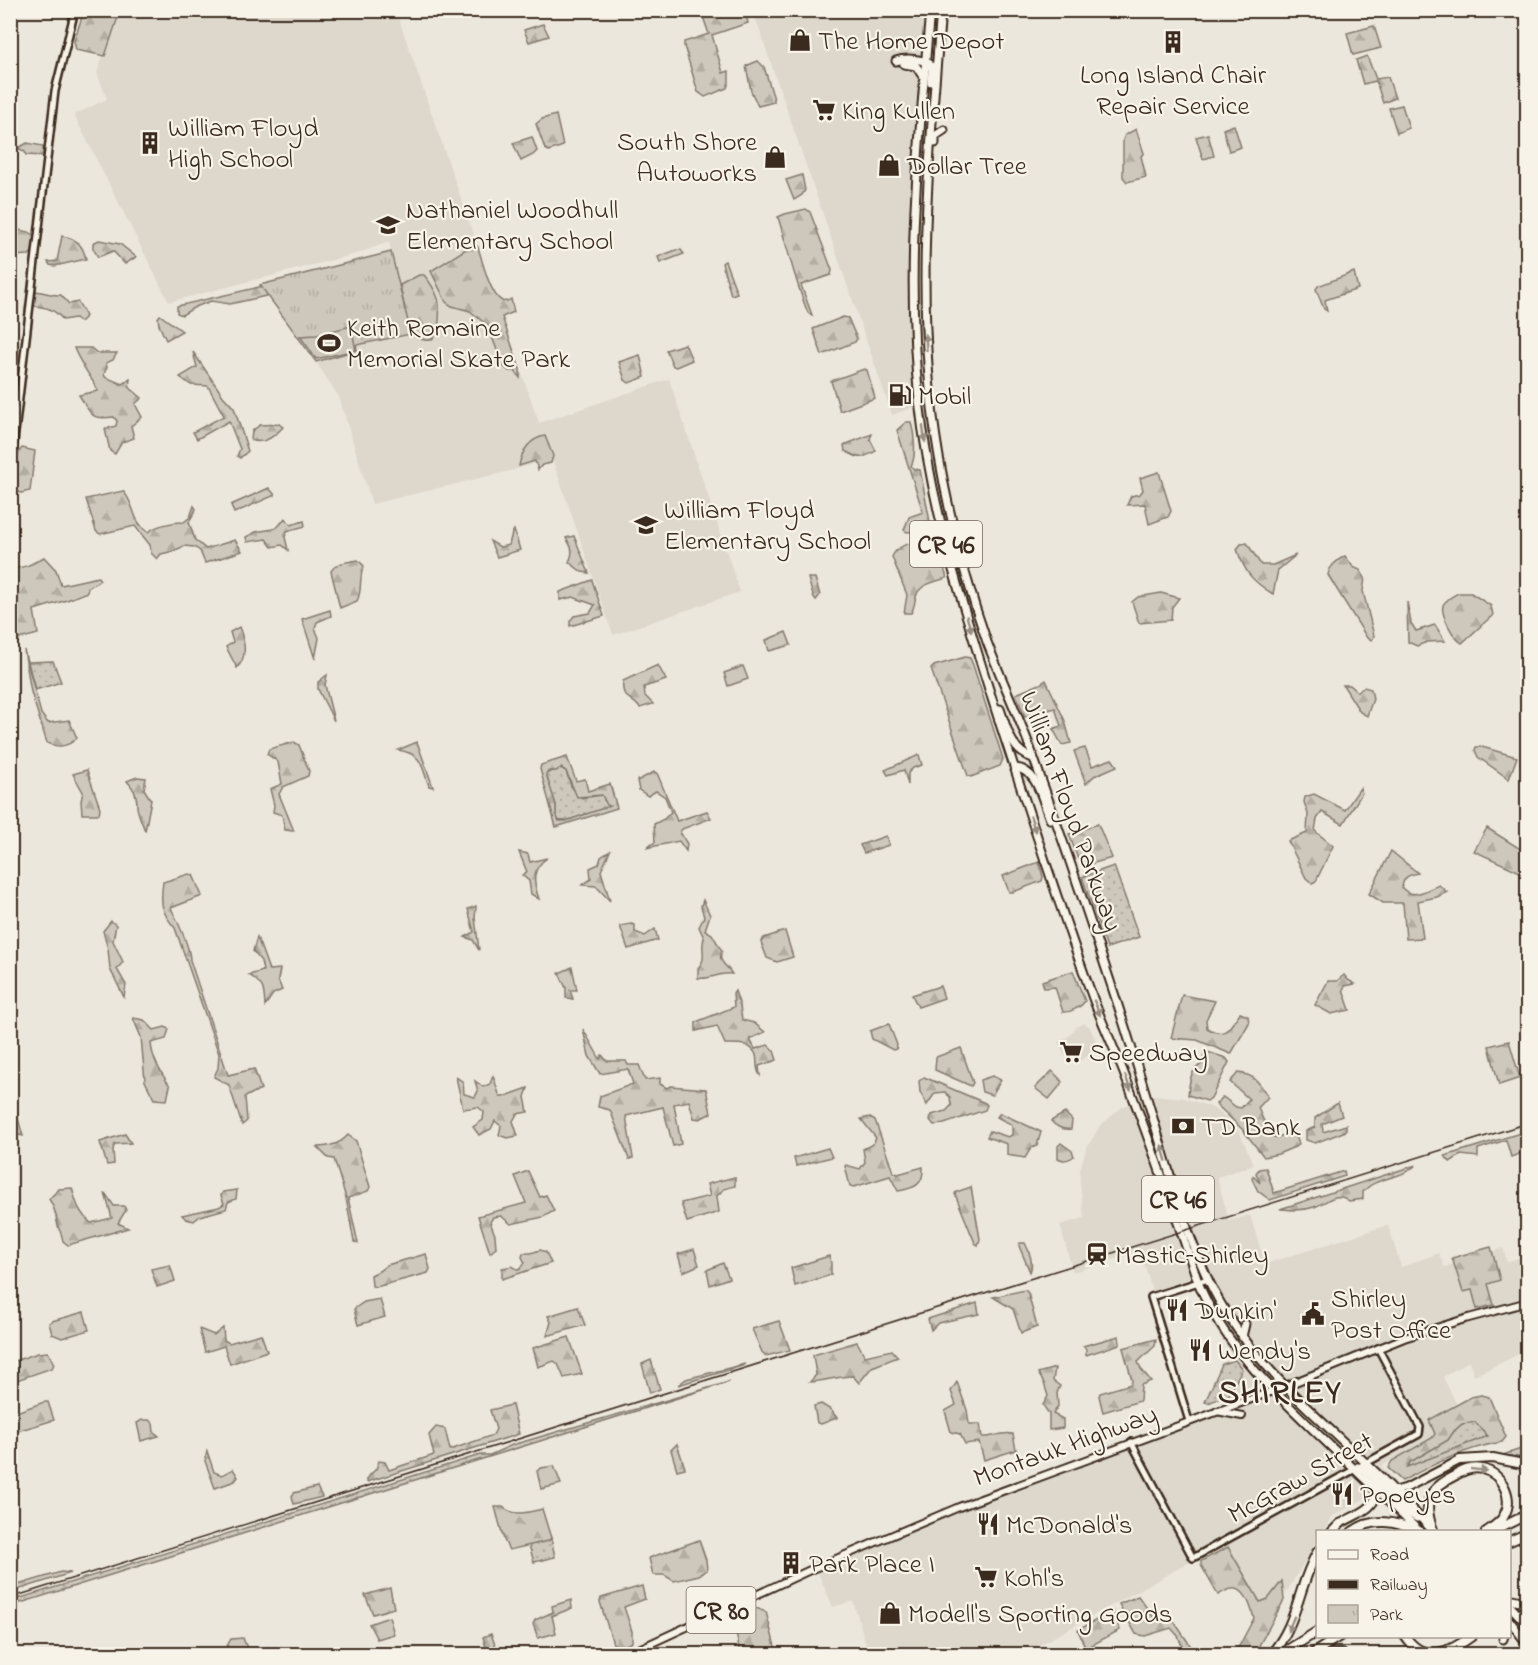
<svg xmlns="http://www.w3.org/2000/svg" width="1538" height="1665" font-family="'Indie Flower',sans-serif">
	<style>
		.built { fill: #ddd7cc }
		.grass { fill: url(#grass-dots); stroke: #84796d; stroke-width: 1.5 }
		.forest { fill: url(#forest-firs); stroke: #84796d; stroke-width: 1.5; fill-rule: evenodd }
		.park { fill: url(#park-tufts); stroke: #84796d; stroke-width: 1.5 }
		.pitch { fill: #cec8bc; stroke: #84796d; stroke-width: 1.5 }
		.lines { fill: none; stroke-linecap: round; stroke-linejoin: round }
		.secondary-casing { stroke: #3b2a1e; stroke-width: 10 }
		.primary-casing { stroke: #3b2a1e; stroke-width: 10 }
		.trunk-casing { stroke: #3b2a1e; stroke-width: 11 }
		.motorway-casing { stroke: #3b2a1e; stroke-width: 12 }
		.secondary { stroke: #f7f3e8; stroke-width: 5 }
		.primary { stroke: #f7f3e8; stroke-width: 6 }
		.trunk { stroke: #f7f3e8; stroke-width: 7 }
		.motorway { stroke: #f7f3e8; stroke-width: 8 }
		.rail { stroke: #3b2a1e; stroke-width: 1.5 }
		.oneway { fill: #998e83 }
		.labels { text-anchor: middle; stroke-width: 4.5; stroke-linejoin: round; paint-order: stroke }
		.shield { fill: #f7f3e8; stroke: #73665b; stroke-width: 1.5 }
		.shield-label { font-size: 26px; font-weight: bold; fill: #3b2a1e }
		.poi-label { font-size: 27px; fill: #3b2a1e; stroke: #f7f3e8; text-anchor: start }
		.street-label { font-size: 27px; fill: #3b2a1e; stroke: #f7f3e8 }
		.district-label { font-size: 33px; font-weight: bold; letter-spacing: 1.5px; fill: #3b2a1e; stroke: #f7f3e8 }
	</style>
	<defs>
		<pattern id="grass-dots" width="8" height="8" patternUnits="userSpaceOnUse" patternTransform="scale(1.5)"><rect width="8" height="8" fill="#cec8bc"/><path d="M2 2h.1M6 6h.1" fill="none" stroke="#b2aca1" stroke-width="1.8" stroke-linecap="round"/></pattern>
		<pattern id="forest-firs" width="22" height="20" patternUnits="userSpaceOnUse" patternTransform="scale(1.5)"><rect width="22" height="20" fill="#cec8bc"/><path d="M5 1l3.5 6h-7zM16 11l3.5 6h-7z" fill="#b2aca1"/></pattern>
		<pattern id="park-tufts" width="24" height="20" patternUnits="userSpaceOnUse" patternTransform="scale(1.5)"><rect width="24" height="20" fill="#cec8bc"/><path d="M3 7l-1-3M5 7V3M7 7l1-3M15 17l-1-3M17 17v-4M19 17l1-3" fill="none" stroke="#b2aca1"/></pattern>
	</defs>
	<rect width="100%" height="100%" fill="#ece7dc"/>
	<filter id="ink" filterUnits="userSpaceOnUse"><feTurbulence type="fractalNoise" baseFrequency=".0167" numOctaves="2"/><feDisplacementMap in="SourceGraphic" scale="12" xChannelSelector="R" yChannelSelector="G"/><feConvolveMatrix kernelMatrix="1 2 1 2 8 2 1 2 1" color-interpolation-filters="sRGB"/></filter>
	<g filter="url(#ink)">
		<g class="built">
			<path d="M 119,11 L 396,11 L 539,423 L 669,379 L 740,592 L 613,635 L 552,458 L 514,470 L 372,504 L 339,397 L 316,362 L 357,350 L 356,345 L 411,334 L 389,242 L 356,254 L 169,302 L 74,115 L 107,99 L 97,73 Z"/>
			<path d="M 753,11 L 934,11 L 920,214 L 916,304 L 925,403 L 892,415 Z"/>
			<path d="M 1084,1023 L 1090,1027 L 1099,1049 L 1079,1061 L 1069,1062 L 1058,1042 L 1069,1036 L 1076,1027 Z"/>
			<path d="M 1155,1095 L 1184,1098 L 1211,1107 L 1226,1117 L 1240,1133 L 1254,1165 L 1217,1177 L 1229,1221 L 1250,1215 L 1265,1264 L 1388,1225 L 1401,1267 L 1439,1253 L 1444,1267 L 1503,1248 L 1507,1262 L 1527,1255 L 1527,1350 L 1474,1376 L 1469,1361 L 1443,1377 L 1457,1405 L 1430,1423 L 1438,1435 L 1381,1466 L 1396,1482 L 1333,1516 L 1324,1531 L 1318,1532 L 1317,1541 L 1268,1623 L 1223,1544 L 1023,1654 L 869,1654 L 853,1601 L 833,1607 L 816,1568 L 954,1510 L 1189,1421 L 1226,1401 L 1236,1388 L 1239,1366 L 1209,1319 L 1191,1278 L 1152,1291 L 1141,1251 L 1073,1272 L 1060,1225 L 1084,1218 L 1080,1184 L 1080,1170 L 1086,1149 L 1100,1126 L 1122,1107 L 1143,1098 Z"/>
		</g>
		<g class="grass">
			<path d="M 53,661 L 61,682 L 35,690 L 28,662 Z"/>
			<path d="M 561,768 L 566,771 L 571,786 L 582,798 L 603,795 L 604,800 L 611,806 L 566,821 L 559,821 L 556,815 L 556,805 L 545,774 Z"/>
			<path d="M 1114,866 L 1139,937 L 1107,948 L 1082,877 Z"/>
			<path d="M 1235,1360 L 1242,1369 L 1229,1395 L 1208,1403 L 1205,1402 L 1222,1364 Z"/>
			<path d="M 745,1364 L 742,1366 L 678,1385 L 686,1379 Z"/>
			<path d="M 729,1382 L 11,1606 L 11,1601 L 480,1455 L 490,1455 L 512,1445 Z"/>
			<path d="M 1475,1422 L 1488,1436 L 1407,1468 L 1410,1462 L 1448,1440 L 1454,1431 L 1462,1424 Z"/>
			<path d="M 551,1538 L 555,1557 L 534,1562 L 529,1545 L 548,1541 Z"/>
		</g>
		<g class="forest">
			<path d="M 84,11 L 120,11 L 105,56 L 76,50 L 74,41 Z"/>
			<path d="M 701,11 L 725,13 L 745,11 L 748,23 L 712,35 L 723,73 L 729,71 L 729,82 L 727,88 L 705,97 L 698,92 L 684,46 L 684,42 L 709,34 Z"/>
			<path d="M 543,24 L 549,36 L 529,42 L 524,30 Z"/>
			<path d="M 1374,26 L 1381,48 L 1353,55 L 1347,33 Z"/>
			<path d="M 1367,56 L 1376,79 L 1388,77 L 1395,98 L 1383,103 L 1376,81 L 1363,84 L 1356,60 Z"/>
			<path d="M 758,61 L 764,67 L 774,99 L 774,102 L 758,106 L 751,91 L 746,66 Z"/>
			<path d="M 1402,105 L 1409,128 L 1397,133 L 1389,108 Z"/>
			<path d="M 556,115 L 563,146 L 549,151 L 545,149 L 536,124 L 542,119 Z"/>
			<path d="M 1234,125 L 1241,147 L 1229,151 L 1223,129 Z"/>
			<path d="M 1136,129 L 1144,153 L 1141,156 L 1146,177 L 1127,182 L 1123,177 L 1123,140 L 1125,135 Z"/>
			<path d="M 1208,134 L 1214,156 L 1203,159 L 1196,137 Z"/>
			<path d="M 532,137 L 537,151 L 533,155 L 521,161 L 513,143 Z"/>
			<path d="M 27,143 L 43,146 L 43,156 L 26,155 L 25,152 L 18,148 Z"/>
			<path d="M 802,175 L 805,190 L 802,195 L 794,200 L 786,180 Z"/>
			<path d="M 806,209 L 810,212 L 832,270 L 831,275 L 801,285 L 812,315 L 808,313 C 795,281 788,250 778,217 L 785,214 Z"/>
			<path d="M 13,229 L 29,232 L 35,236 L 33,251 L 29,255 L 11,256 L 11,231 Z"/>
			<path d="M 62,236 C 76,238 83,245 86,259 L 55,266 L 50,265 L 48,262 L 57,261 Z"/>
			<path d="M 99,240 L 120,244 L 136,257 L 125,264 L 113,251 L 98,257 L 93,248 L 93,243 Z"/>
			<path d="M 474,244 L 478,247 C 482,260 490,295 502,301 C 505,302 508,301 511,299 L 514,312 L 502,317 L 520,369 L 520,378 L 515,371 L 509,371 L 503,366 L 488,326 L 470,311 L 452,306 L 446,302 L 431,271 Z"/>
			<path d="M 676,250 L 681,250 L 684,254 L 660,263 L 658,257 Z"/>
			<path d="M 725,261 L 737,293 L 731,295 L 722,263 Z"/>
			<path d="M 333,270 L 284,292 L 230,304 L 211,301 L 195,307 L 182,315 L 177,313 L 177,306 Z"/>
			<path d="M 1354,272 L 1358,289 L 1325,300 L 1327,311 L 1324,309 L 1316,289 L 1318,286 Z"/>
			<path d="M 419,275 L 424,275 C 429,281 434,288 437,296 C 441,304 441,339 429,340 C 424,341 418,338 414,336 L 408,326 L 400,285 Z"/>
			<path d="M 36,291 C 45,292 52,296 61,295 L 69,304 L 78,302 L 86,316 L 80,322 L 75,318 L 63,320 C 55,309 46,307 33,306 Z"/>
			<path d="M 160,315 L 182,331 L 166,340 L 159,325 L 158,318 Z"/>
			<path d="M 843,317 L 848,318 L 857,339 L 855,342 L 822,355 L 813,329 Z"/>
			<path d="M 685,344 L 692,360 L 676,367 L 673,366 L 666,350 Z"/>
			<path d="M 74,348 L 91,348 L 97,353 L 117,353 L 113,360 L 106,363 L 107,367 L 104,374 L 105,377 L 122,384 L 130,379 L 129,387 L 142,398 L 135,404 L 142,417 L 131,426 L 134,438 L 122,442 L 115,454 L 110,451 L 105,429 L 116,426 L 117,421 L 114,417 C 89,420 92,415 79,395 L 98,391 C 91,376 80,364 74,348 Z"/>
			<path d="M 193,352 L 223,396 L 234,408 L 248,451 L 240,458 L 237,456 L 240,449 L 229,421 L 197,439 L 193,432 L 224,416 L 208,386 L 191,385 L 180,377 L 197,367 Z"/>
			<path d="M 640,355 L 645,377 L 629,383 L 625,380 L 619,362 Z"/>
			<path d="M 864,369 L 867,370 L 875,398 L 840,411 L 831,381 Z"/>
			<path d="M 906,422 L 911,422 C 914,433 917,455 911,466 L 914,469 L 920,470 L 931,527 L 926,530 L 907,532 L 904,530 L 909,517 L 923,512 L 897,430 Z"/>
			<path d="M 279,424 L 283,427 C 275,436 263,445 251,440 L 252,431 L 260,425 Z"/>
			<path d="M 872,434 L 870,439 L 876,451 C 859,460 861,459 845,451 L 844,445 Z"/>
			<path d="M 545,436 L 553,456 L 551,463 L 542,465 L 538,470 L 535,461 L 519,466 C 522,450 529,439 545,436 Z"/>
			<path d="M 22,448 L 35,451 L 30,491 L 21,493 L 16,491 C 12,479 14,457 22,448 Z"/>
			<path d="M 1159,472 L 1171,511 L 1168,517 L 1149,524 L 1145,504 L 1127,505 L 1131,496 L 1140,494 L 1143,490 L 1140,478 Z"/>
			<path d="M 269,488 L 275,495 L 234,513 L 231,505 Z"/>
			<path d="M 123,491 C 136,505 131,521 148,532 C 157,525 173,522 184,522 L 190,517 L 194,506 L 196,509 L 189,522 L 195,540 L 206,549 L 235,540 L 242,551 L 205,563 L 200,551 L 194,547 L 184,546 L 174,551 L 161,554 L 157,559 L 151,553 L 150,545 L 135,526 L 100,534 L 96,531 L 86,499 Z"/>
			<path d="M 285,518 L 291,525 L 304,521 L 305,526 L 287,531 L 285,537 L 288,550 L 282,545 L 272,547 L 266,539 L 247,542 L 246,537 C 250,535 256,531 260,531 C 274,529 276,531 285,518 Z"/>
			<path d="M 514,530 L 520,550 L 497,557 L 490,541 L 500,547 L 509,545 L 512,533 Z"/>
			<path d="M 574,536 L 589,573 L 582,572 L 569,562 C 574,552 572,547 566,538 Z"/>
			<path d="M 930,538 L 935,538 L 947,578 C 937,581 921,584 917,594 C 914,601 915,607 911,613 L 904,613 L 907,595 L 892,557 C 897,543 917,542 930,538 Z"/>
			<path d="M 1247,543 L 1261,565 L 1273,565 L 1296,555 L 1278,570 L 1273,594 C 1252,581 1245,573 1237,549 L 1241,544 Z"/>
			<path d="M 1345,556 L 1353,567 L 1360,570 L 1365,578 L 1363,591 L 1374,636 L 1372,640 L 1367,638 L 1328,575 C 1329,567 1337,560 1345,556 Z"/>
			<path d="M 44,557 L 56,570 L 61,585 L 98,577 L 100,580 L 88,588 L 87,592 L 67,600 L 34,610 L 38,634 L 11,641 L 11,567 C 22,570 34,563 44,557 Z"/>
			<path d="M 358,560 L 364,566 C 358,578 363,590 357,601 L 340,608 L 331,571 C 336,562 349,562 358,560 Z"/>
			<path d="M 808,578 L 815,578 L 820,595 L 816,600 L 813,596 Z"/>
			<path d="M 592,580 L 604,616 L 570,626 L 570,621 L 574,616 L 590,613 L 595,605 L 573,597 L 560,600 L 560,592 Z"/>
			<path d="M 1161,593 L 1179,598 L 1172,607 L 1171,620 L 1139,623 L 1132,602 L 1138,597 Z"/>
			<path d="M 1458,593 L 1471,593 L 1491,606 L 1493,615 L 1462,643 C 1454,639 1440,614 1443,605 C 1446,599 1453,596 1458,593 Z"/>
			<path d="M 1407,602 L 1411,623 L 1416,631 L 1435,625 L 1445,641 L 1427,642 L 1417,646 L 1408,642 Z"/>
			<path d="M 330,610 L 331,616 L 317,622 L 315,628 L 319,638 L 315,659 L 302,619 Z"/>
			<path d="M 239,627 C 245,642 248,656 237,668 L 226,647 L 233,642 L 230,632 Z"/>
			<path d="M 786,632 L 791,645 L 769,651 L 766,640 Z"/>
			<path d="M 24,650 L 41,714 L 48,723 L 69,720 L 77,738 C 68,747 57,748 47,743 L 31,692 Z"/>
			<path d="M 965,657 L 970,658 L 973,665 L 1003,759 L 1000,766 L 971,777 L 968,776 L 931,669 L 934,666 Z"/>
			<path d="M 658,665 L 666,680 L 644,687 L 645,696 L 653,704 L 640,708 C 631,696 621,700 623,681 Z"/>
			<path d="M 743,666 L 748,679 L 728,686 L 724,673 Z"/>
			<path d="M 327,675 L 325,685 L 334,721 L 318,689 L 318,682 Z"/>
			<path d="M 1046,680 L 1065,721 L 1071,743 L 1062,745 L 1053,729 L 1061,726 L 1055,708 L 1025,717 L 1016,694 L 1040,684 Z"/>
			<path d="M 1343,685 L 1350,685 L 1358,692 L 1364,687 L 1371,689 L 1373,699 L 1367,716 L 1360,712 Z"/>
			<path d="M 294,742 L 299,745 L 309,771 L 308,776 L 283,787 L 279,794 L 294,831 L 285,830 L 282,815 L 273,812 L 274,805 L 270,789 L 282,784 L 278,762 L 267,754 L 269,749 Z"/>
			<path d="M 417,742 L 433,787 L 429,786 C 421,765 423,754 398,750 Z"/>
			<path d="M 1476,747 L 1482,747 L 1517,757 L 1509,779 L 1478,757 L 1475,750 Z"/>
			<path d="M 1085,748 L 1092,766 L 1112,759 L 1117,766 L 1094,776 L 1086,784 L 1074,751 Z"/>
			<path d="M 919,755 L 922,765 L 913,768 L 908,773 L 908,785 L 904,770 L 888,775 L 885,770 Z"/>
			<path d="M 567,757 L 576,781 L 585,779 L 588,791 L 610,784 L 617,808 L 556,827 L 540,769 L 541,765 ZM 561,768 L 566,771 L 577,797 L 602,795 L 607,805 L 610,806 L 566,821 L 559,821 L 556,815 L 556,805 L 546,774 L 549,771 L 556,771 Z"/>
			<path d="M 87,770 L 100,808 L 99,814 L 82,814 L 81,801 L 83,792 L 73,774 Z"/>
			<path d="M 654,772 L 657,773 L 677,821 L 707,811 L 711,818 L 682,829 L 680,832 L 687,844 L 686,851 L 679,841 L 646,848 L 655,842 L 654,824 L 664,819 L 671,812 L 665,797 L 656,791 L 648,796 L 639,790 L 637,781 Z"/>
			<path d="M 137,777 L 146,778 L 144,789 L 151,800 L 145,831 C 143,824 138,815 137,807 C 137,795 135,790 127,781 Z"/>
			<path d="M 1360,788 L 1362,793 L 1343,824 L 1322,812 L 1317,819 L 1315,831 L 1333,846 L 1316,881 L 1312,883 L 1306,878 L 1288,841 L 1307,833 L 1308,814 L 1304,802 L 1305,797 L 1314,794 L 1345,810 Z"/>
			<path d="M 1098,824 L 1112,858 L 1087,865 L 1078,859 L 1069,834 Z"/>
			<path d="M 1487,828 L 1527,853 L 1522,873 L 1474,851 Z"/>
			<path d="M 886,836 L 889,845 L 864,853 L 860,845 Z"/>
			<path d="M 610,851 L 601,871 L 610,901 L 596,886 L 582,885 L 591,879 L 590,868 L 599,864 L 601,857 Z"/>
			<path d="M 1391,851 L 1418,873 C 1408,875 1403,877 1402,888 C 1413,900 1426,890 1439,885 L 1447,892 L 1437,897 L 1418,901 L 1423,938 L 1406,939 L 1403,903 L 1383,903 L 1369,894 Z"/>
			<path d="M 519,852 L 528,854 L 530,862 L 547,858 C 531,869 533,882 539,899 L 531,894 L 529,881 L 522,875 L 527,872 Z"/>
			<path d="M 1039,862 L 1043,877 L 1042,881 L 1013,892 L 1009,892 L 1003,876 Z"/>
			<path d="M 189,874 L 193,875 L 202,896 L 171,908 C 177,920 190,948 190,960 L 228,1075 L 254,1069 L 261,1089 L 245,1097 L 247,1121 L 242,1125 L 229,1085 L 214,1077 L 218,1068 L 219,1054 L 175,928 C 161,912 160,903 163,882 Z"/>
			<path d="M 703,900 L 710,915 L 705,930 L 712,934 L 722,951 C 717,962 727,965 732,974 C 720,972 710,980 698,978 L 698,968 C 708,958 700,950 704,938 L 699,927 L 704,917 L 701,906 Z"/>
			<path d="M 476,906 L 475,918 L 479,950 L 473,940 L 465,937 L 474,932 L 468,909 Z"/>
			<path d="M 111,921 L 116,925 L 113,941 L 123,962 L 117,969 L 126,985 L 124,997 L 110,969 L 108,949 L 103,931 Z"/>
			<path d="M 631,924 L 635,925 L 635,932 L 645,936 L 655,929 L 658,940 L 628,949 L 620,926 Z"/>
			<path d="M 785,931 L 793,957 L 777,962 L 767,958 L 761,942 L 764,938 Z"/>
			<path d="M 257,937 L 269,970 L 280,969 L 278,980 L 282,990 L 273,994 L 265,1006 C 264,988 264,985 249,975 L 263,971 L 261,961 L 253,951 Z"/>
			<path d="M 572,967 L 577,990 L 570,990 L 573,999 L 566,998 L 566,988 L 559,973 Z"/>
			<path d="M 1073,971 L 1085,1001 C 1081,1007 1070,1013 1063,1012 L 1055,987 L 1044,988 L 1042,981 Z"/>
			<path d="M 1344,975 L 1348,980 L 1355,984 L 1345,986 L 1343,989 L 1350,1010 L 1331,1014 L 1315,1005 L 1328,981 L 1337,981 Z"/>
			<path d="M 940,986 L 944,998 L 918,1007 L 912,995 Z"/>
			<path d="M 735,991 L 740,1006 L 742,1020 L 754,1023 L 765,1032 L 750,1039 L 755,1049 L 768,1045 L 774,1051 L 777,1060 L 759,1066 L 760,1075 C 755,1068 758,1062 756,1055 C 751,1042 736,1044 725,1044 L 717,1026 L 696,1031 L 696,1022 L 734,1007 L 733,994 Z"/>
			<path d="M 1182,995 L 1215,1001 L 1206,1020 L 1207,1028 C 1228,1040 1229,1026 1240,1013 L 1248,1016 L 1249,1023 L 1231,1054 L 1197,1040 L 1171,1038 Z"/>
			<path d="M 133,1018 L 144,1020 L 154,1030 L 165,1027 L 169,1029 L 166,1039 L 151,1043 C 152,1059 161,1073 170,1086 L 167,1100 L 154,1099 L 145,1081 L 141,1037 Z"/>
			<path d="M 889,1024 L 897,1045 L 896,1049 L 893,1050 L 872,1039 L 870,1031 Z"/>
			<path d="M 583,1029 L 600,1059 L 602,1055 L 607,1061 L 626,1061 L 628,1065 L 639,1065 L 645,1080 L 660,1078 L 660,1084 L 667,1088 L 670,1086 L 706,1089 L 711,1113 L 700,1119 L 694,1118 L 689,1101 L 674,1104 L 681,1144 L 673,1146 L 663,1107 L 626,1116 L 633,1158 L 629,1159 L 610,1110 L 598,1107 L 600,1096 L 633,1084 L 628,1069 L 600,1074 L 589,1056 Z"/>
			<path d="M 1509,1041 L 1520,1078 L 1499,1085 L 1489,1046 Z"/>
			<path d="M 961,1048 L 973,1083 L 971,1086 L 935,1070 L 936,1057 Z"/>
			<path d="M 1204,1051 L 1226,1058 L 1229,1062 L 1211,1098 L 1207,1101 L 1188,1095 C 1190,1080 1189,1072 1203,1063 Z"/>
			<path d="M 1052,1071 L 1063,1082 L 1049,1099 L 1035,1088 Z"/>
			<path d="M 1238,1073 C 1254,1074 1260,1083 1268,1097 L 1258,1108 L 1270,1135 L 1276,1138 L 1294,1131 L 1299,1144 L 1297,1146 L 1278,1154 L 1264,1157 L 1243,1130 L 1216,1104 L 1223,1097 L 1236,1107 L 1241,1108 L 1249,1099 L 1230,1082 Z"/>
			<path d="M 493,1076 L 500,1097 L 503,1097 L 528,1088 L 525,1097 L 528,1112 L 517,1114 L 513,1121 L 518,1136 L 507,1138 L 499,1135 L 501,1126 L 495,1121 L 491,1129 L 479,1135 L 473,1127 L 483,1120 L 484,1112 L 478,1107 L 463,1109 L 456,1077 L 463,1082 L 464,1094 L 475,1097 L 478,1091 L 475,1081 L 483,1087 L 490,1084 Z"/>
			<path d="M 992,1076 L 1001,1080 L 992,1095 L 982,1092 L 980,1080 Z"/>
			<path d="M 924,1077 L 985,1103 L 987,1105 L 985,1110 L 944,1124 L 934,1125 L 930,1120 L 931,1115 L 946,1111 L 951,1106 L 950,1097 L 945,1092 L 935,1093 L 927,1105 L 920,1092 L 919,1081 Z"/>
			<path d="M 1338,1103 L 1342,1116 L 1322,1124 L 1323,1132 L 1346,1125 L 1346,1131 L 1315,1143 L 1306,1140 L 1306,1131 L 1315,1127 L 1315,1118 Z"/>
			<path d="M 1000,1113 L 1041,1132 L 1037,1146 L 1031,1148 L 1025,1158 L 1007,1155 L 1007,1144 L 987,1137 L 990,1131 L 1008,1137 L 1012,1135 L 1012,1125 L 997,1117 Z"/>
			<path d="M 1065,1113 L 1072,1120 L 1071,1129 C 1062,1130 1056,1127 1051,1121 Z"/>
			<path d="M 17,1115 L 23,1136 L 15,1134 L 11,1130 L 11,1117 Z"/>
			<path d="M 870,1117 L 875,1120 L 893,1172 L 898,1174 L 923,1167 C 924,1185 915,1188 898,1191 L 890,1176 L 854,1187 L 850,1186 L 845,1166 L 846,1165 L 860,1169 L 865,1162 L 863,1149 L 873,1144 L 876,1138 L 861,1119 Z"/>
			<path d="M 1527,1131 L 1527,1151 L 1511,1157 L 1506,1140 L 1478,1149 L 1478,1157 L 1461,1155 L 1450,1162 L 1445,1156 Z"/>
			<path d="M 125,1134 L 131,1143 L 115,1144 L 113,1149 L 114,1164 L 107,1165 L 100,1142 Z"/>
			<path d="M 348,1135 L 356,1141 L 370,1187 L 368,1191 L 348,1198 L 358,1243 L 354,1242 L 346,1198 L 334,1159 L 328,1158 L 317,1147 C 330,1147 340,1144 348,1135 Z"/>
			<path d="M 1061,1143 L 1072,1151 L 1074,1156 C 1069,1160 1063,1161 1058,1158 L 1058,1146 Z"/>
			<path d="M 828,1148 L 832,1157 L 796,1166 L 794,1158 Z"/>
			<path d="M 1416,1165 C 1401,1180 1376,1176 1363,1192 L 1363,1199 L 1349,1201 C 1336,1190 1327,1203 1314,1207 C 1303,1211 1292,1210 1280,1209 Z"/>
			<path d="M 1266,1168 L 1274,1193 L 1344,1171 L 1345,1176 L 1270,1200 L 1258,1191 L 1252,1179 L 1253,1176 L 1260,1183 L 1256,1173 L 1259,1169 Z"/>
			<path d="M 528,1171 L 540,1197 L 546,1195 L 554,1211 L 543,1217 L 511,1224 L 501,1216 L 493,1217 L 490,1222 L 495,1235 L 496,1248 L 490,1253 L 478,1216 L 526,1203 L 515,1176 Z"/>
			<path d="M 735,1177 L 735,1186 L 724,1189 L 717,1196 L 719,1212 L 687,1222 L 681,1203 L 710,1196 L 707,1184 Z"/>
			<path d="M 971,1187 L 980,1239 L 978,1245 L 975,1243 L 955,1194 L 956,1192 Z"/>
			<path d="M 72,1188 C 76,1203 79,1213 91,1223 L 112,1218 L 105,1193 L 114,1206 L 124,1206 L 126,1210 L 118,1223 L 128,1228 L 68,1245 L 63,1241 C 62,1233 58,1229 57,1222 C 56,1213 54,1207 49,1199 L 59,1189 Z"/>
			<path d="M 237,1190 L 236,1199 L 228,1202 L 226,1209 L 200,1216 L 194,1221 L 186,1219 L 182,1215 L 219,1207 L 224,1204 L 221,1195 L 223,1192 Z"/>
			<path d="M 1020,1243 L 1025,1243 C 1029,1250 1034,1264 1030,1272 L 1019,1246 Z"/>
			<path d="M 1491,1247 L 1500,1280 L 1488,1284 L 1494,1305 L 1477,1309 L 1472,1290 L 1463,1292 L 1452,1258 Z"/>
			<path d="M 694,1249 L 699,1265 L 683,1272 L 678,1254 Z"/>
			<path d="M 540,1250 L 546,1252 L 551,1263 L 502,1279 L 502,1268 L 512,1266 L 519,1270 L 525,1263 L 522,1257 L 523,1253 L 531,1253 Z"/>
			<path d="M 426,1254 L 430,1269 L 428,1273 L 376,1287 L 372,1286 L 371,1275 L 379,1271 L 387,1265 Z"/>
			<path d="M 829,1256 L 831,1263 L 831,1275 L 795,1286 L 791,1268 Z"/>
			<path d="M 723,1263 L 729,1278 L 710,1285 L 707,1270 Z"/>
			<path d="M 170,1265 L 175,1281 L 157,1287 L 151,1269 Z"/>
			<path d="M 1025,1290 L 1028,1293 L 1037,1327 L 1021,1333 L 1013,1309 L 993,1297 Z"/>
			<path d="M 380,1299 L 385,1317 L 358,1325 L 354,1309 L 364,1302 Z"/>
			<path d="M 977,1303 L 979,1314 L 938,1323 L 931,1330 L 928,1319 Z"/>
			<path d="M 578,1307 L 585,1325 L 547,1336 L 551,1322 L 548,1316 Z"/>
			<path d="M 84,1312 L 89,1330 L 62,1338 L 52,1334 L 49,1323 L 52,1321 Z"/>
			<path d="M 779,1321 L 790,1350 L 766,1356 L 762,1352 L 752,1329 Z"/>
			<path d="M 223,1328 L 224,1340 L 229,1343 L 261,1334 L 267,1351 L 230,1364 L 224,1346 L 205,1352 L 199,1329 L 214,1335 Z"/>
			<path d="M 1119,1336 L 1120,1344 L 1086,1355 L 1086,1349 L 1083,1346 Z"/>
			<path d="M 569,1337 L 582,1374 L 564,1378 L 558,1364 L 554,1361 L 538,1367 L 533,1348 Z"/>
			<path d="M 1156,1339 L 1155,1346 L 1138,1362 L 1141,1369 L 1151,1381 L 1141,1385 L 1140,1401 L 1103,1412 L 1099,1396 L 1100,1393 L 1131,1384 L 1132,1380 L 1123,1348 Z"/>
			<path d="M 857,1342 L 865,1356 L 892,1350 L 898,1357 L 872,1367 L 859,1383 L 853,1376 C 839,1376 825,1381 810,1382 L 816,1375 L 813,1355 Z"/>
			<path d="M 48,1352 L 54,1364 L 52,1368 L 17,1380 L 11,1373 L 11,1362 L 38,1353 Z"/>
			<path d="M 651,1360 L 660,1389 L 650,1393 L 642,1364 Z"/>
			<path d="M 1055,1368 L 1053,1381 L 1060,1386 L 1057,1393 L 1058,1406 L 1053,1414 L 1063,1419 L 1063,1428 L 1049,1430 L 1049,1414 L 1043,1405 L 1048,1396 L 1044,1383 L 1038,1373 Z"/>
			<path d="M 957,1382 L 967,1410 L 969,1424 L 980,1424 L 982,1437 C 993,1438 1002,1431 1013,1434 L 1016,1450 L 984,1460 L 979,1442 L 965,1444 L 960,1434 L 951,1432 L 945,1411 L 956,1405 L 951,1391 Z"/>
			<path d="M 1481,1395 L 1489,1397 L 1506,1437 L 1502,1442 C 1465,1448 1434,1464 1402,1481 L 1388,1468 L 1392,1461 L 1432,1438 L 1435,1434 L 1429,1420 L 1471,1397 ZM 1475,1422 L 1488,1436 L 1407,1467 L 1410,1462 L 1448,1440 L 1454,1431 L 1462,1424 Z"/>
			<path d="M 44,1402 L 48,1402 L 54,1420 L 11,1433 L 11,1414 Z"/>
			<path d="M 821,1404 L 831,1410 L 837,1418 L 821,1424 L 817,1423 L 814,1406 Z"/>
			<path d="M 512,1405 L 519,1434 L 367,1482 L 367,1478 L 376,1469 L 379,1461 L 385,1462 L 389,1470 L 434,1455 L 429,1435 L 436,1427 L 445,1429 L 450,1450 L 493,1435 L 496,1429 L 490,1410 Z"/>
			<path d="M 142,1420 L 149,1420 L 153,1423 L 154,1432 L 159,1436 L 141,1441 L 137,1423 Z"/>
			<path d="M 1527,1439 L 1527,1459 L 1503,1455 L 1524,1448 L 1522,1442 Z"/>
			<path d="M 677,1444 L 685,1468 L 677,1470 L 671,1450 Z"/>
			<path d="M 207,1451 L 214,1472 L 222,1475 L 233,1469 L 238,1477 L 235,1481 L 215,1488 L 205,1461 Z"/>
			<path d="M 554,1466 L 561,1484 L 541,1489 L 537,1471 L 541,1468 Z"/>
			<path d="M 317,1487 L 322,1497 L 294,1504 L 292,1496 L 294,1493 Z"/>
			<path d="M 495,1507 L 503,1507 C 514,1517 529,1512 542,1509 L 551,1538 L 548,1541 L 509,1550 L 504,1540 Z"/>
			<path d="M 699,1540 L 706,1560 L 707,1570 L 699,1575 L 674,1581 L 664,1575 L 653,1575 L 649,1558 Z"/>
			<path d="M 1228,1547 L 1260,1602 L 1268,1599 L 1282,1581 L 1284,1600 L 1256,1651 L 1252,1654 L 1226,1654 L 1238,1648 L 1254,1618 C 1251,1608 1246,1587 1232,1589 C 1227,1589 1222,1593 1218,1595 L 1201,1565 L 1201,1561 Z"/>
			<path d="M 61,1572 L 71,1573 L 11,1592 L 11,1587 Z"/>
			<path d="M 642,1586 L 645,1599 L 624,1607 L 632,1631 L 632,1642 L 615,1650 L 600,1602 L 601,1598 Z"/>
			<path d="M 390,1588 L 394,1608 L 373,1614 L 365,1595 Z"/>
			<path d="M 1138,1596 L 1155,1619 L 1169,1614 L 1192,1648 L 1199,1654 L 1185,1654 L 1178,1636 L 1171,1628 L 1145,1636 L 1136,1634 L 1119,1604 Z"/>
			<path d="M 571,1600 L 572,1608 L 552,1616 L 556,1633 L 538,1638 L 533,1624 L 535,1620 L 553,1612 L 552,1606 Z"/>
			<path d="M 756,1608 L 766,1612 L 777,1654 L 740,1654 L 735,1626 L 741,1611 Z"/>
			<path d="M 1113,1611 L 1120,1630 L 1090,1646 L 1093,1654 L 1088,1654 L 1078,1630 Z"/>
			<path d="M 389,1617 L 394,1634 L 377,1639 L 369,1624 Z"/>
			<path d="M 491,1634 L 498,1653 L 515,1648 L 517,1654 L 488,1654 L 483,1637 Z"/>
			<path d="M 243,1638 L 249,1653 L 268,1647 L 271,1654 L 231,1654 L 227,1646 L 231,1639 Z"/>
		</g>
		<path class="park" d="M 391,252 L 411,334 L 356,345 L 357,350 L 316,362 L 260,285 Z"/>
		<path class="pitch" d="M 351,326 L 356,350 L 316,359 L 300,336 L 317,335 Z"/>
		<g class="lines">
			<g class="secondary-casing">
				<g id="secondary">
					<path d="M 10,475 L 55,91 L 75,10"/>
					<path d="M 1189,1421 L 1151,1297 L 1208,1279"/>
					<path d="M 1131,1442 L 1193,1558 L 1419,1434 L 1420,1427 L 1378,1348"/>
				</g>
			</g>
			<g class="primary-casing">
				<g id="primary">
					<path d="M 1217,1411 L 1242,1416"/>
					<path d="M 628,1654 L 810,1570 L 959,1507 L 1273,1391 L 1404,1338 L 1465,1319 L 1528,1302"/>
				</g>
			</g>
			<g class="trunk-casing">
				<g id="trunk">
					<path d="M 930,10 C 919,141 905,270 919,400 C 931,512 967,620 1001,727 C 1030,815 1058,903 1090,990 C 1100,1019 1114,1047 1125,1076 C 1151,1144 1175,1213 1198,1282 C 1224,1346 1273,1391 1322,1438 C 1354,1469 1386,1499 1418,1530"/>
					<path d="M 941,10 C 929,161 913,307 939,457 C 950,520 966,582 987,642 C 1000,676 1015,708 1028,742 C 1056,820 1083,899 1109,978 C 1128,1035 1146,1094 1163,1152 C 1180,1207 1196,1265 1227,1314 C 1264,1373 1318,1417 1368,1465 C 1391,1486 1411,1508 1432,1530"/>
					<path d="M 896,61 C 904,58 926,58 931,66 C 933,70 931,78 931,82"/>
					<path d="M 904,64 L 916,66 L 924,78"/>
					<path d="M 935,143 L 935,136 L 944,130"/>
					<path d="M 1000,709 C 1007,728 1011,752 1033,758"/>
					<path d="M 1015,768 C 1038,769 1042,801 1050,819"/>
					<path d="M 1242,1337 L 1245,1324"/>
					<path d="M 1358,1467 L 1365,1470 L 1409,1513 L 1417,1518"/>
					<path d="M 1396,1491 L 1406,1488 L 1460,1460"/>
					<path d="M 1340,1524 C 1353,1515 1378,1510 1376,1490"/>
					<path d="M 1510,1606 L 1528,1625"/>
					<path d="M 1510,1621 L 1528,1645"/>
					<path d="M 1503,1639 L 1504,1636"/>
				</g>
			</g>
			<g class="motorway-casing">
				<g id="motorway">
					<path d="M 1460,1460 L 1493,1458 L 1528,1465"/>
					<path d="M 1433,1530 C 1422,1502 1429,1488 1456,1475 C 1464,1470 1473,1467 1482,1469 C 1503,1474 1514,1498 1504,1516 C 1500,1523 1493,1527 1486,1532"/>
					<path d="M 1494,1531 L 1528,1514"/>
					<path d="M 1332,1532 L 1340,1524"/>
					<path d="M 1352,1532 C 1374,1516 1396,1522 1419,1531"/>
					<path d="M 1510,1541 L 1528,1533"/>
					<path d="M 1510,1599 L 1528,1603"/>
					<path d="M 1405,1636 C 1424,1665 1450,1652 1472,1636"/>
					<path d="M 1271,1654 C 1298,1625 1298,1585 1318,1551"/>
					<path d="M 1281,1654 L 1318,1631"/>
					<path d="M 1312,1654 L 1340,1636"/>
					<path d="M 1330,1654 L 1342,1654"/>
				</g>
			</g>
			<use href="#secondary" class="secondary"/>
			<use href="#primary" class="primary"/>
			<use href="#trunk" class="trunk"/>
			<use href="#motorway" class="motorway"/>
			<path class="rail" d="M 10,1598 L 1528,1123"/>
		</g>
		<defs><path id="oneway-solid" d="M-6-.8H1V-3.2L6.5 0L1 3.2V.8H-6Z" transform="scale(1.5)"/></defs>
		<g class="oneway">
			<use href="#oneway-solid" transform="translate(926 342) rotate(-94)"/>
			<use href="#oneway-solid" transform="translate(924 434) rotate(82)"/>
			<use href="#oneway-solid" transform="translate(969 624) rotate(73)"/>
			<use href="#oneway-solid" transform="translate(1033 824) rotate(72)"/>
			<use href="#oneway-solid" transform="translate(1097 1008) rotate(68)"/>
			<use href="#oneway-solid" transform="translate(1128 1083) rotate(70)"/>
			<use href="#oneway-solid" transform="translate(1164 1153) rotate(-107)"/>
			<use href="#oneway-solid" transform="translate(1479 1470) rotate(6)"/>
			<use href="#oneway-solid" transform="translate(1291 1624) rotate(113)"/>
		</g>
	</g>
	<defs>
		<g id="shop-bare" transform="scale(1.8)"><path d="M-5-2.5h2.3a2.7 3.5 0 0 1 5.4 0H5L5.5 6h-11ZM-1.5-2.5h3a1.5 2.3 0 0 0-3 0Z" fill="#3b2a1e" stroke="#f7f3e8" stroke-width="2.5" paint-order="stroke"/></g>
		<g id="building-bare" transform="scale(1.8)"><path d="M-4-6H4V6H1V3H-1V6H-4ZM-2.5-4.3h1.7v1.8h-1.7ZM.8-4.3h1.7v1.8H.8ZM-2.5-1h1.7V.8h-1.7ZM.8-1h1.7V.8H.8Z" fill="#3b2a1e" stroke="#f7f3e8" stroke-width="2.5" paint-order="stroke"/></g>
		<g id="supermarket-bare" transform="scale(1.8)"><path d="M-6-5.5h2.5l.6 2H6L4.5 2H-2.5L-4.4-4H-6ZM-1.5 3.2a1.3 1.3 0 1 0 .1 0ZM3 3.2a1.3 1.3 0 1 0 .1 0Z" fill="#3b2a1e" stroke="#f7f3e8" stroke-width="2.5" paint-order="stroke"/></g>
		<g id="school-bare" transform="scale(1.8)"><path d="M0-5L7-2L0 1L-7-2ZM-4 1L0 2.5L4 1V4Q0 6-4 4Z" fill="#3b2a1e" stroke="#f7f3e8" stroke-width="2.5" paint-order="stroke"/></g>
		<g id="stadium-bare" transform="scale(1.8)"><path d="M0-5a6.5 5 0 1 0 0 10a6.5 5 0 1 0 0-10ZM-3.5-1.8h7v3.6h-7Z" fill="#3b2a1e" stroke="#f7f3e8" stroke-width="2.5" paint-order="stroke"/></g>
		<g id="fuel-bare" transform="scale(1.8)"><path d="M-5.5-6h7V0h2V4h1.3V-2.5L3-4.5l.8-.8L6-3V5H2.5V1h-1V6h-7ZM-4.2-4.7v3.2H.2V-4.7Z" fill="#3b2a1e" stroke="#f7f3e8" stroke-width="2.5" paint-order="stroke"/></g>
		<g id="bank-bare" transform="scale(1.8)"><path d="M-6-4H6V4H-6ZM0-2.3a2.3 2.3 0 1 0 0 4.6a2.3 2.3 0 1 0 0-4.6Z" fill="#3b2a1e" stroke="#f7f3e8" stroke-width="2.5" paint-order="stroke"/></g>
		<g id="station-bare" transform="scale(1.8)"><path d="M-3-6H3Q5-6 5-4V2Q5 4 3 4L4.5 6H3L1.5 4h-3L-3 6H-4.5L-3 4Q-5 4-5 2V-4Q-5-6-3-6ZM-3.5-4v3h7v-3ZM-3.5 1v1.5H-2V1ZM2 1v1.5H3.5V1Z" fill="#3b2a1e" stroke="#f7f3e8" stroke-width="2.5" paint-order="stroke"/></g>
		<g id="restaurant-bare" transform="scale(1.8)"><path d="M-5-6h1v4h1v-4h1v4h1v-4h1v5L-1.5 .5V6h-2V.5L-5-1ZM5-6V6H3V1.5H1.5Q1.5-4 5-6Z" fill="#3b2a1e" stroke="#f7f3e8" stroke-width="2.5" paint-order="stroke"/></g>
		<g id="civic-bare" transform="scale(1.8)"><path d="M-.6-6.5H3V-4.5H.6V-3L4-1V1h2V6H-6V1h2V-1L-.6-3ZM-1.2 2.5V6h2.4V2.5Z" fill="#3b2a1e" stroke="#f7f3e8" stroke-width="2.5" paint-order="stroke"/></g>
	</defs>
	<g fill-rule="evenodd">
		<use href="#shop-bare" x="800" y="40"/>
		<use href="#building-bare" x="1173" y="42"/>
		<use href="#supermarket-bare" x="824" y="110"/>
		<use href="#building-bare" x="150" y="143"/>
		<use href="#shop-bare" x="775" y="157"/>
		<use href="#shop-bare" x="889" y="165"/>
		<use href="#school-bare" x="388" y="225"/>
		<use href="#stadium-bare" x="329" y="343"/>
		<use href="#fuel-bare" x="900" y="395"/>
		<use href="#school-bare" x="646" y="525"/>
		<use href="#supermarket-bare" x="1071" y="1052"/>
		<use href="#bank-bare" x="1183" y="1126"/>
		<use href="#station-bare" x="1097" y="1254"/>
		<use href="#restaurant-bare" x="1177" y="1310"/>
		<use href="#civic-bare" x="1313" y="1314"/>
		<use href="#restaurant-bare" x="1200" y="1350"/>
		<use href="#restaurant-bare" x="1342" y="1494"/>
		<use href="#restaurant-bare" x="988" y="1524"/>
		<use href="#building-bare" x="791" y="1563"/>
		<use href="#supermarket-bare" x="986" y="1577"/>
		<use href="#shop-bare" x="890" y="1613"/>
	</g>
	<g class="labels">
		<g class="shield">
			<rect x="910" y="521" width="72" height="46" rx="4.5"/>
			<rect x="1142" y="1176" width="72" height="46" rx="4.5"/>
			<rect x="686.5" y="1587" width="69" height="46" rx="4.5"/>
		</g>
		<g class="shield-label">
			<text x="946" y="553">CR 46</text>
			<text x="1178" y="1208">CR 46</text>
			<text x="721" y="1619">CR 80</text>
		</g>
		<g class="poi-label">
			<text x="818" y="49">The Home Depot</text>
			<text x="1173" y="83" text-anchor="middle">Long Island Chair<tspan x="1173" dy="31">Repair Service</tspan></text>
			<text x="842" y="119">King Kullen</text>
			<text x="168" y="136">William Floyd<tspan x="168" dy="31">High School</tspan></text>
			<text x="757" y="150" text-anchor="end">South Shore<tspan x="757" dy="31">Autoworks</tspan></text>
			<text x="907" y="174">Dollar Tree</text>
			<text x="406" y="218">Nathaniel Woodhull<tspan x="406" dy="31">Elementary School</tspan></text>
			<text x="347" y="336">Keith Romaine<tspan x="347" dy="31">Memorial Skate Park</tspan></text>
			<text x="918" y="404">Mobil</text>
			<text x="664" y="518">William Floyd<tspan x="664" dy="31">Elementary School</tspan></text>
			<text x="1089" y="1061">Speedway</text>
			<text x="1201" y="1135">TD Bank</text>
			<text x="1115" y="1263">Mastic–Shirley</text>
			<text x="1331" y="1307">Shirley<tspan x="1331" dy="31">Post Office</tspan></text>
			<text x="1195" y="1319">Dunkin'</text>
			<text x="1218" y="1359">Wendy's</text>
			<text x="1360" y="1503">Popeyes</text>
			<text x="1006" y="1533">McDonald's</text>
			<text x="809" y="1572">Park Place I</text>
			<text x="1004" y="1586">Kohl's</text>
			<text x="908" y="1622">Modell's Sporting Goods</text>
		</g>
		<g class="street-label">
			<text transform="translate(1072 811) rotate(70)" y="9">William Floyd Parkway</text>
			<text transform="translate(1065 1445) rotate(-20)" y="9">Montauk Highway</text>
			<text transform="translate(1300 1477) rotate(-29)" y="9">McGraw Street</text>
		</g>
		<g class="district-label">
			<text x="1280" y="1402">SHIRLEY</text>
		</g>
	</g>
	<rect width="1538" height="1665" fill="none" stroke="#f7f3e8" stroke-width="36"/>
	<rect x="18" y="18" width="1502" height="1629" fill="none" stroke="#3b2a1e" stroke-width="2" filter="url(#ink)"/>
	<rect x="1316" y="1530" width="195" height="108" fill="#f7f3e8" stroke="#aca397" stroke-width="1.5"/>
	<rect x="1328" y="1550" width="30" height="9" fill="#f7f3e8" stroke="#aca397" stroke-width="1.5"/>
	<text x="1370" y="1560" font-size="18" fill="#3b2a1e">Road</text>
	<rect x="1328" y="1580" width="30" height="9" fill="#3b2a1e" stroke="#aca397" stroke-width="1.5"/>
	<text x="1370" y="1590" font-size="18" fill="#3b2a1e">Railway</text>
	<rect x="1328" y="1605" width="30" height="18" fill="url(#park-tufts)" stroke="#aca397" stroke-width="1.5"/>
	<text x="1370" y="1620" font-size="18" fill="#3b2a1e">Park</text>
</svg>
